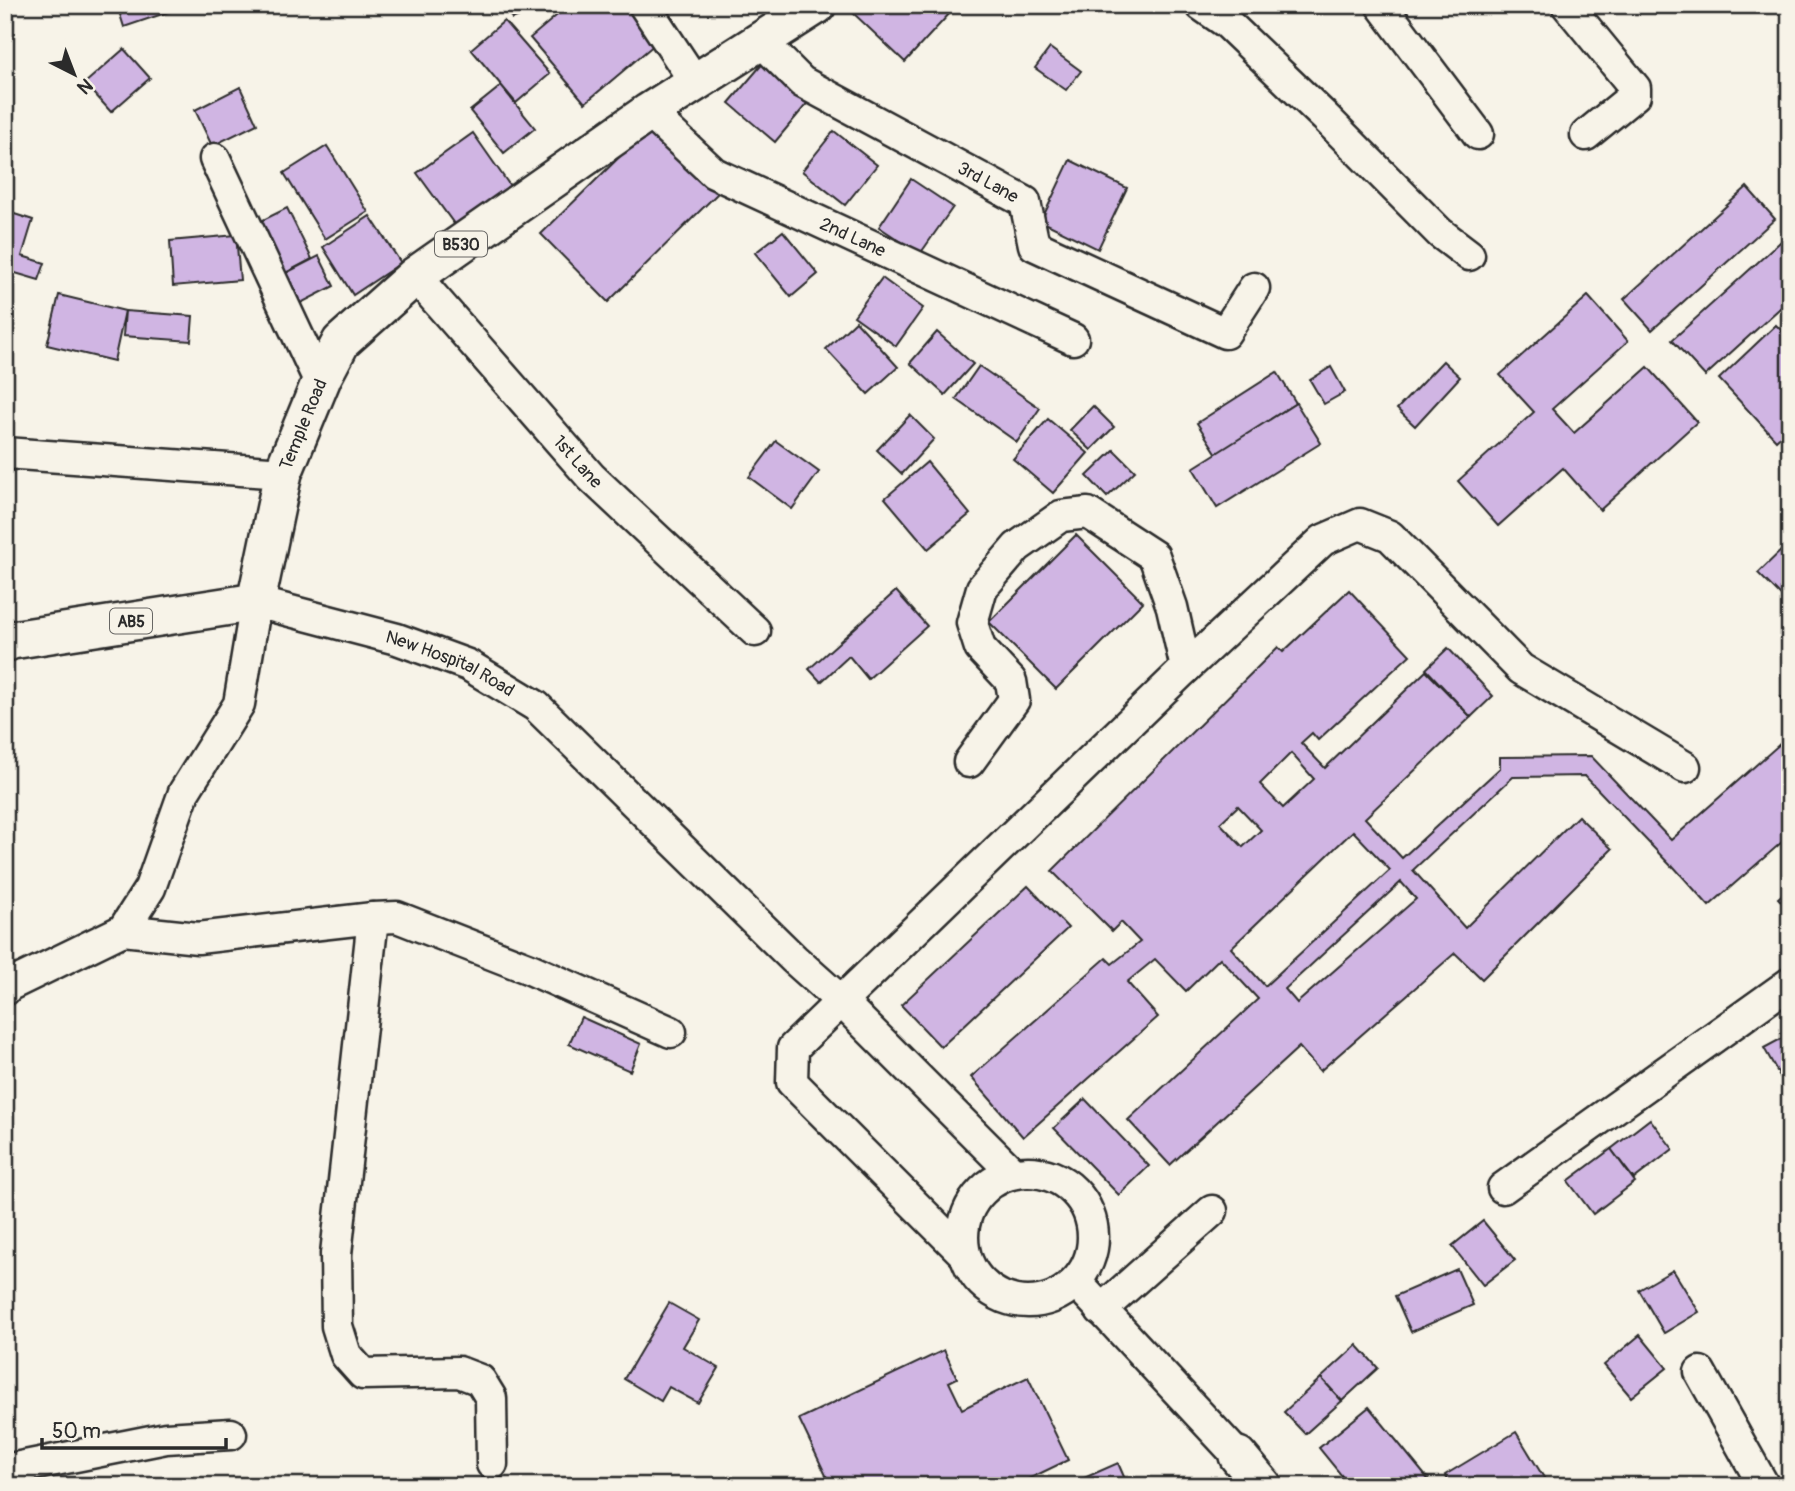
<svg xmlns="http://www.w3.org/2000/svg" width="1795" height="1491" font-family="Pangolin,sans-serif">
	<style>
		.building { fill: #d0b5e3; stroke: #2b2b2b; stroke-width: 2; fill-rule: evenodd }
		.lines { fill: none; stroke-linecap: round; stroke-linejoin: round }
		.minor-casing { stroke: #2b2b2b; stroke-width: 35 }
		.major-casing { stroke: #2b2b2b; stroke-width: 42 }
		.minor { stroke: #f7f3e8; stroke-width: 30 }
		.major { stroke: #f7f3e8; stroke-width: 37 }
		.labels { text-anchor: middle; stroke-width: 6; stroke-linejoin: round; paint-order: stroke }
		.shield { fill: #f7f3e8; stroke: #686764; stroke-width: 2 }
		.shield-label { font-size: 16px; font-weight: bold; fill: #2b2b2b }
		.street-label { font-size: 18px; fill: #2b2b2b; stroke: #f7f3e8 }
	</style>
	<rect width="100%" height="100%" fill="#f7f3e8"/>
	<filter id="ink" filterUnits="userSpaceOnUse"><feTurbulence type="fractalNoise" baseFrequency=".0143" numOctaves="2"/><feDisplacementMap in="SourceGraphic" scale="14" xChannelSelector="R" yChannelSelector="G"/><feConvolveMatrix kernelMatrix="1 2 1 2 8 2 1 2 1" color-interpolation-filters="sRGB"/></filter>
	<g filter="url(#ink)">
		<g class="building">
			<path d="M 117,5 L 189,5 L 124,27 Z"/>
			<path d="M 507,5 L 547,5 L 512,19 Z"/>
			<path d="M 569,5 L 632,5 L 661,39 L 585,103 L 530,38 Z"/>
			<path d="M 858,5 L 944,5 L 951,12 L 905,62 L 852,12 Z"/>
			<path d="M 504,21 L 550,74 L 516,103 L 471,49 Z"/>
			<path d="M 1050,48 L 1081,71 L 1066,90 L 1035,68 Z"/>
			<path d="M 124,49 L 150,78 L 111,112 L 85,83 Z"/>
			<path d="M 765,61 L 810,100 L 775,142 L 729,103 Z"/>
			<path d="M 501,86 L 535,128 L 504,153 L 470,111 Z"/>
			<path d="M 240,87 L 257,124 L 212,146 L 195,110 Z"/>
			<path d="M 654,123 L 721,190 L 608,302 L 541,234 Z"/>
			<path d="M 834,131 L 877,165 L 845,205 L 802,171 Z"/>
			<path d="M 473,133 L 515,193 L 460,232 L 417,173 Z"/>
			<path d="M 327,146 L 368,212 L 325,239 L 284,173 Z"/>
			<path d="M 1070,160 L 1127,188 L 1098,249 L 1041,221 Z"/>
			<path d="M 911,179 L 953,207 L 920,254 L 879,227 Z"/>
			<path d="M 1747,187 L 1775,219 L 1652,330 L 1624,299 Z"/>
			<path d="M 287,208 L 312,259 L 280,276 L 255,224 Z"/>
			<path d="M 5,211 L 33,220 L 22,256 L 45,263 L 39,280 L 5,270 Z"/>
			<path d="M 370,216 L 401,263 L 353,295 L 323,247 Z"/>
			<path d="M 783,231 L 818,274 L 791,297 L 755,253 Z"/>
			<path d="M 1789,234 L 1790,299 L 1705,376 L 1672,340 Z"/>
			<path d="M 236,235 L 240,280 L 173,286 L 170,241 Z"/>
			<path d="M 319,256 L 334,286 L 295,306 L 280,276 Z"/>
			<path d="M 882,278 L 923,308 L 896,346 L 854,316 Z"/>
			<path d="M 59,295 L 125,311 L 114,361 L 47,345 Z"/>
			<path d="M 1588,296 L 1628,341 L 1552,409 L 1574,433 L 1648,367 L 1697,422 L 1600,510 L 1563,468 L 1498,526 L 1458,481 L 1534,412 L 1500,375 Z"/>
			<path d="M 125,311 L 193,316 L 191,341 L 123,336 Z"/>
			<path d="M 856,321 L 898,367 L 868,394 L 826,349 Z"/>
			<path d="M 1776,325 L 1785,334 L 1790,329 L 1790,427 L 1776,440 L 1719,379 Z"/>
			<path d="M 937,332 L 973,364 L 945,395 L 910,363 Z"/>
			<path d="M 1443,361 L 1460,377 L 1415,426 L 1397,409 Z"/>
			<path d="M 979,366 L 1040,408 L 1017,442 L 956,399 Z"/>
			<path d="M 1331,367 L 1345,392 L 1324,404 L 1310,380 Z"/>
			<path d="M 1277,372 L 1296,403 L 1217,454 L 1197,423 Z"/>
			<path d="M 1296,403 L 1321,443 L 1217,508 L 1193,468 Z"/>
			<path d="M 1093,406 L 1114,427 L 1091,450 L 1070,430 Z"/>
			<path d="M 910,415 L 934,439 L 902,474 L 877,450 Z"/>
			<path d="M 1048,419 L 1088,453 L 1053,493 L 1013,459 Z"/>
			<path d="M 776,441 L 819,472 L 792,509 L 749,477 Z"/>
			<path d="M 1114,450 L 1135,471 L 1107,497 L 1087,476 Z"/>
			<path d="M 927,462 L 970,514 L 928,549 L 885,498 Z"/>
			<path d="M 1076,535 L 1143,602 L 1056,689 L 989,622 Z"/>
			<path d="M 1790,542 L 1790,605 L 1758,573 Z"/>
			<path d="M 1349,590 L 1410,655 L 1318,740 L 1312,733 L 1301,743 L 1325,768 L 1426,671 L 1471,717 L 1365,818 L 1402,858 L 1500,768 L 1500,757 L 1591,756 L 1671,840 L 1790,735 L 1790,835 L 1709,906 L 1673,866 L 1672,867 L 1585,776 L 1513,777 L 1413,870 L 1465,928 L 1578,816 L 1612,849 L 1482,979 L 1455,953 L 1320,1071 L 1299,1047 L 1170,1165 L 1128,1120 L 1258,999 L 1220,958 L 1186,991 L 1155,959 L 1127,982 L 1158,1017 L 1023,1137 L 971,1077 L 1106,958 L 1112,964 L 1140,942 L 1121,922 L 1112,931 L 1052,871 L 1278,647 L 1283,652 ZM 1291,753 L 1314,779 L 1283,808 L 1260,784 ZM 1238,806 L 1261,830 L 1243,847 L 1220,823 ZM 1353,831 L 1390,870 L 1265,986 L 1231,948 ZM 1401,882 L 1416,899 L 1297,1003 L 1285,989 Z"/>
			<path d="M 896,591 L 927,626 L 868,679 L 849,656 L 821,682 L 809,669 Z"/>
			<path d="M 1448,648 L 1493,696 L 1471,717 L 1426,669 Z"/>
			<path d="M 1790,695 L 1790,726 L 1787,726 L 1781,697 Z"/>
			<path d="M 1028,886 L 1068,928 L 941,1047 L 901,1005 Z"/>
			<path d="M 1790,888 L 1790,911 L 1778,898 Z"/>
			<path d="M 581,1017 L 641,1044 L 630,1071 L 569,1044 Z"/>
			<path d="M 1790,1034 L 1790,1084 L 1786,1087 L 1764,1048 Z"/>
			<path d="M 1085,1099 L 1149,1166 L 1119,1195 L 1054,1128 Z"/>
			<path d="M 1650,1119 L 1673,1149 L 1634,1179 L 1611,1149 Z"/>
			<path d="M 1611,1149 L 1635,1182 L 1593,1214 L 1568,1181 Z"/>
			<path d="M 1483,1221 L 1515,1260 L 1483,1285 L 1452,1246 Z"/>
			<path d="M 1457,1269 L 1473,1305 L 1411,1332 L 1395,1296 Z"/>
			<path d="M 1673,1270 L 1699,1312 L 1664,1333 L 1639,1290 Z"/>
			<path d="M 669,1303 L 699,1320 L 683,1347 L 719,1368 L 698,1403 L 669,1387 L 661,1401 L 624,1379 Z"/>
			<path d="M 1640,1335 L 1667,1368 L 1631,1397 L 1604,1365 Z"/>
			<path d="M 1357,1345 L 1378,1368 L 1342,1401 L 1321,1378 Z"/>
			<path d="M 944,1350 L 957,1378 L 949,1382 L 962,1409 L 1028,1377 L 1068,1460 L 1014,1486 L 831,1486 L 799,1419 Z"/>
			<path d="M 1321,1378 L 1342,1401 L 1305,1434 L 1284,1412 Z"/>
			<path d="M 1369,1407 L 1432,1484 L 1431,1486 L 1350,1486 L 1319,1448 Z"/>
			<path d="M 1516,1432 L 1549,1486 L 1452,1486 L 1445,1475 Z"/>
			<path d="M 1118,1463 L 1128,1486 L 1066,1486 Z"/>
		</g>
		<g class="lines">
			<g class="minor-casing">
				<g id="minor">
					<path d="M 644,5 L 695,82"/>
					<path d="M 1201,5 L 1227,23 L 1325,117 L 1440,233 L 1469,255"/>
					<path d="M 1381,5 L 1478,134"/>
					<path d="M 1567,5 L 1635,88 L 1635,95 L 1586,135"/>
					<path id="s1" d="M 762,42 L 802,82 L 1025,202 L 1034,245 L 1225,333 L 1254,288"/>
					<path id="s2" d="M 649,112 L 714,173 L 1073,339"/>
					<path d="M 215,159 L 315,372 L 323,376"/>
					<path id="s3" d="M 415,276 L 591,477 L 755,631"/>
					<path d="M 5,453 L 283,473"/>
					<path d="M 969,762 L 1014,700 L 1011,681 L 980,648 L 972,623 L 982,588 L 1017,547 L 1061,516 L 1088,513 L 1154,556 L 1172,607 L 1186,668"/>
					<path d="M 373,918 L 397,917 L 530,969 L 671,1032"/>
					<path d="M 123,930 L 198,938 L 373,918 L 336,1254 L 337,1326 L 346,1355 L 363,1374 L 459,1372 L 480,1380 L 491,1398 L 492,1464"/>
					<path id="s4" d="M 5,990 L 8,986 L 123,930 L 150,888 L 184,792 L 239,704 L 256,602 L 397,639 L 468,665 L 536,706 L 794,959 L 841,1001 L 1013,1173"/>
					<circle cx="1028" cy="1237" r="65"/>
					<path d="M 1503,1188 L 1790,983"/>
					<path d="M 964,1254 L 792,1082 L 793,1048 L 1186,668 L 1323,540 L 1360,524 L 1390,536 L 1521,669 L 1685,767"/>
					<path d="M 1076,1282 L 1238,1456"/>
					<path d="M 1101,1310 L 1212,1211"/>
					<path d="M 1700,1372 L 1764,1486"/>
					<path d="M 5,1470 L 166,1438 L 231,1434"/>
				</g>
			</g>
			<g class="major-casing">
				<g id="major">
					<path id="s5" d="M 5,643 L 12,640 L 256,602 L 283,473 L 323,376 L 341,342 L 415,276 L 649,112 L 817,5"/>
					<path d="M 1238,1456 L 1263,1486"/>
				</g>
			</g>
			<use href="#minor" class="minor"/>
			<use href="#major" class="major"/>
		</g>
	</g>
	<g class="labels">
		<g class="shield">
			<rect x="435" y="231.5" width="52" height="25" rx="5"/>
			<rect x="110" y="608.5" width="42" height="25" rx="5"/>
		</g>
		<g class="shield-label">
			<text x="461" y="250">B530</text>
			<text x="131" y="627">AB5</text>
		</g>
		<g class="street-label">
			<text dy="6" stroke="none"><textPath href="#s1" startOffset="268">3rd Lane</textPath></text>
			<text dy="6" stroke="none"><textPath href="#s2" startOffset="242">2nd Lane</textPath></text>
			<text dy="6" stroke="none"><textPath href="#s5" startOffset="439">Temple Road</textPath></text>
			<text dy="6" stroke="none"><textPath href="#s3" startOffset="247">1st Lane</textPath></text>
			<text dy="6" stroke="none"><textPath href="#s4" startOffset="696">New Hospital Road</textPath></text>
		</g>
	</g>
	<rect width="1795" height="1491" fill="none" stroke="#f7f3e8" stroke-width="28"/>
	<rect x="14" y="14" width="1767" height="1463" fill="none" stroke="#2b2b2b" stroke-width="2.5" filter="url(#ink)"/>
	<g transform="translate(74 74) rotate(138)" stroke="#f7f3e8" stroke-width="5" paint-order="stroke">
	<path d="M0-5L12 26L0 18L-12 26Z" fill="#2b2b2b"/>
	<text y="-10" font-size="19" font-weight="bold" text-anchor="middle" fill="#2b2b2b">N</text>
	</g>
	<path d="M42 1438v10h184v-10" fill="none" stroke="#2b2b2b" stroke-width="3.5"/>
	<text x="52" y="1438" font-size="21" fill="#2b2b2b" stroke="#f7f3e8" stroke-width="5" paint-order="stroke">50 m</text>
</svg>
